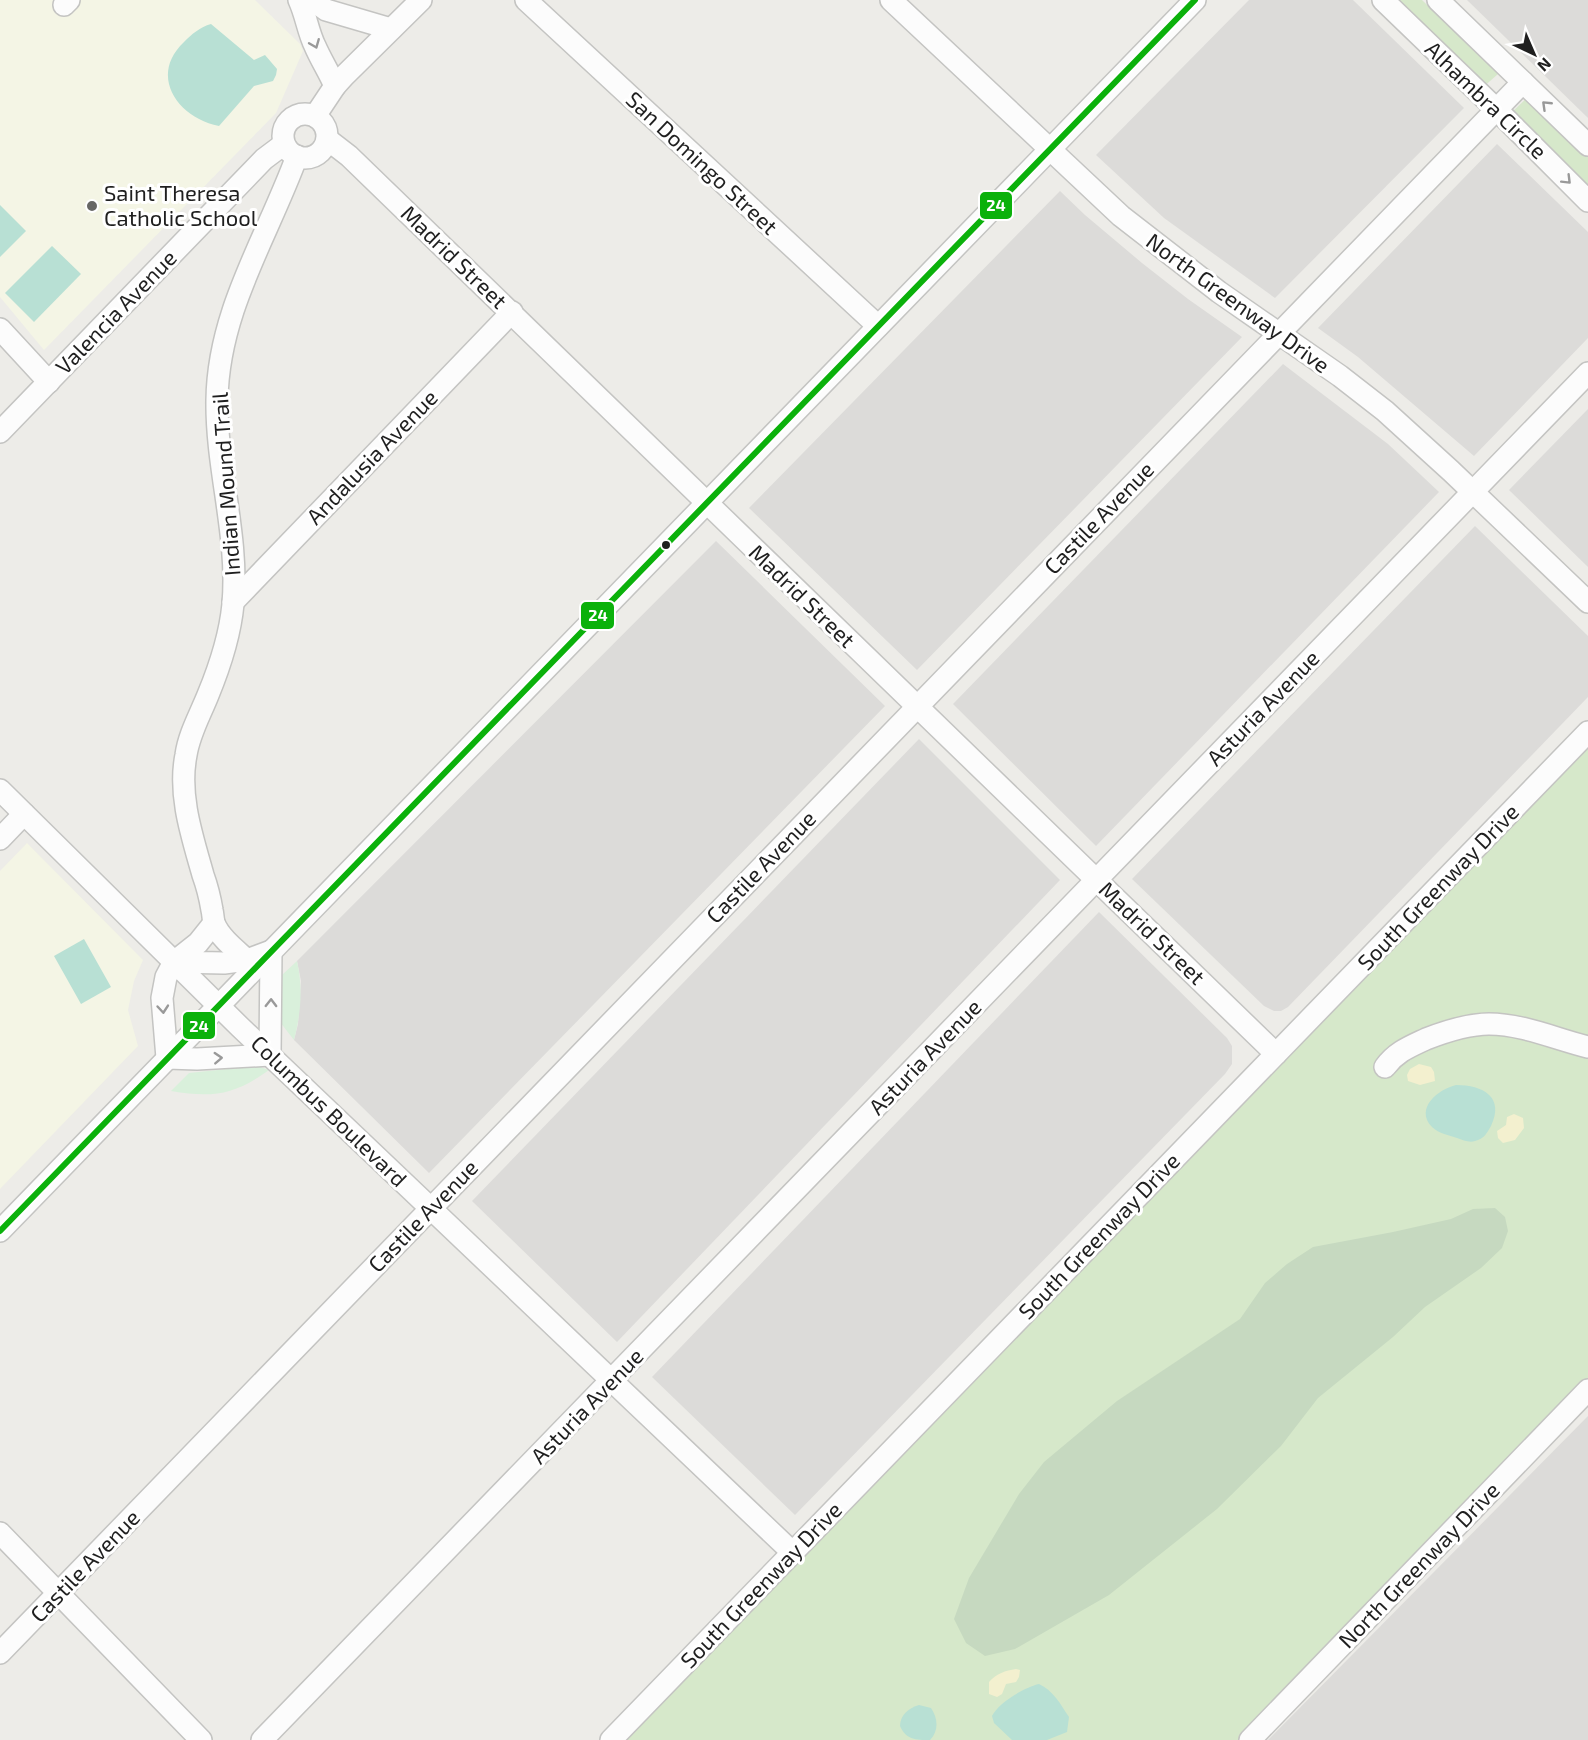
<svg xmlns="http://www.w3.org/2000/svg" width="1588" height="1740" font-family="'Exo 2',sans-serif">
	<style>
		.residential { fill: #dcdbd9 }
		.education { fill: #f4f5e5 }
		.grass { fill: #d6e8ca }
		.forest { fill: #c6d9c0 }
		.sand { fill: #f3f0cf }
		.park { fill: #d9f0db }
		.pitch { fill: #b8e0d4 }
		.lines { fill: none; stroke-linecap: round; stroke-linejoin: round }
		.minor-casing { stroke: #c4c4c2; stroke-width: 24 }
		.minor { stroke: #fcfcfc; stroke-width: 21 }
		.bus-1-casing { stroke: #fff; stroke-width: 10 }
		.bus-1 { stroke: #0bb10b; stroke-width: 6 }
		.oneway { stroke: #999 }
		.poi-dot { fill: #676765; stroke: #fff; stroke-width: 2 }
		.bus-dot { fill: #1f1f1f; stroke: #fff; stroke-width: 2 }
		.labels { text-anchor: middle; stroke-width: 6; stroke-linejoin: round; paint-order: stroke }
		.street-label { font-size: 22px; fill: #1f1f1f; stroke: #fff }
		.poi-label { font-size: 22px; fill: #1f1f1f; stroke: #fff; text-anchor: start }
		.line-badge { stroke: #fff; stroke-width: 2 }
		.badge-label { font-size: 16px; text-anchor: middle; font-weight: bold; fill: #fff }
	</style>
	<rect width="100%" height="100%" fill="#edece8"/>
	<g class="residential">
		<path d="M 1249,0 L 1353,0 L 1464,108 L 1275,298 L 1164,218 L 1096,155 Z"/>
		<path d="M 1467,0 L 1588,0 L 1588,118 Z"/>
		<path d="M 1497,144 L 1588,232 L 1588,338 L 1474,456 L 1358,357 L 1318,328 Z"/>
		<path d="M 1060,191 L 1085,215 L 1142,263 L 1188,299 L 1242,337 L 917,670 L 749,508 Z"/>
		<path d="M 1283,364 L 1388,444 L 1439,492 L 1096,846 L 953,704 Z"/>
		<path d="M 1588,409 L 1588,567 L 1509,490 Z"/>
		<path d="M 1475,526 L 1588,636 L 1588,697 L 1288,1007 L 1281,1011 L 1274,1011 L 1264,1006 L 1132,879 Z"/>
		<path d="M 716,541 L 885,706 L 429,1173 L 294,1040 L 298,1024 L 301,981 L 297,961 Z"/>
		<path d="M 919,739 L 1060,880 L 617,1342 L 472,1201 Z"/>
		<path d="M 1099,912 L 1227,1038 L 1232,1046 L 1232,1064 L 1225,1074 L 795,1515 L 652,1377 Z"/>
		<path d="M 1588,1416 L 1588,1740 L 1268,1740 Z"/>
	</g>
	<g class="education">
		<path d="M 0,0 L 255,0 L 300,44 L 303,51 L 276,113 L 44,350 L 0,297 Z"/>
		<path d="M 27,843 L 143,960 L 134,981 L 128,1010 L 138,1046 L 0,1189 L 0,871 Z"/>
	</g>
	<g class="grass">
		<path d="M 1392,0 L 1422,0 L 1498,74 L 1481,89 Z"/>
		<path d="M 1529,96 L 1588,154 L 1588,195 L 1508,116 Z"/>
		<path d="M 1588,742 L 1588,1381 L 1239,1740 L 621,1740 Z"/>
	</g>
	<path class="forest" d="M 1495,1208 L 1505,1217 L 1508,1231 L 1502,1248 L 1481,1268 L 1425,1307 L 1393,1337 L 1318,1398 L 1281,1446 L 1217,1509 L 1109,1595 L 1015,1649 L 985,1656 L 966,1643 L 954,1619 L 969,1578 L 1019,1494 L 1044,1462 L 1117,1401 L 1240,1319 L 1265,1283 L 1287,1264 L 1313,1247 L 1393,1232 L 1451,1219 L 1473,1209 Z"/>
	<g class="sand">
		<path d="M 1419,1064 L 1431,1067 L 1434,1072 L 1435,1081 L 1420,1085 L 1408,1081 L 1407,1075 L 1410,1069 Z"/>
		<path d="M 1514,1114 L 1523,1118 L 1524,1128 L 1515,1140 L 1503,1143 L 1498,1138 L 1497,1131 L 1506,1125 L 1507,1117 Z"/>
		<path d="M 1016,1669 L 1020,1670 L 1019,1677 L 1016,1682 L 1006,1684 L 1002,1694 L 997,1697 L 989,1694 L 989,1682 C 997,1673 1005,1671 1016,1669 Z"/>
	</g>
	<g class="park">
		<path d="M 297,961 C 303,988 301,1013 294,1040 L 280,1022 L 281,976 Z"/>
		<path d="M 257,1066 L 269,1070 C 234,1095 213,1098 171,1091 L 189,1073 Z"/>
	</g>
	<g class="pitch">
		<path d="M 211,24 L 254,60 L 265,55 L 277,69 L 276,75 L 273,81 L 254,86 L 219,126 C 178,118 148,76 184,42 C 192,34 200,27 211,24 Z"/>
		<path d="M 0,205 L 26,231 L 0,257 Z"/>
		<path d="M 52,246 L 81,274 L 34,322 L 5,293 Z"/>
		<path d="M 84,939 L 111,987 L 81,1004 L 54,956 Z"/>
		<path d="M 1456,1085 C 1483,1085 1505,1097 1491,1126 C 1487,1133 1484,1139 1475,1141 C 1469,1143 1463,1140 1457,1138 C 1449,1135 1439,1134 1432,1127 C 1414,1108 1439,1089 1456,1085 Z"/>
		<path d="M 1039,1684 C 1053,1690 1061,1705 1069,1717 L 1067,1732 L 1047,1740 L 1012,1740 L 994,1723 L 992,1716 C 998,1703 1025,1687 1039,1684 Z"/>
		<path d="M 919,1705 L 931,1708 C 938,1718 939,1731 930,1740 C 916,1740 906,1740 900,1726 C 900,1715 909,1708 919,1705 Z"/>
	</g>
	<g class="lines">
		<g class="minor-casing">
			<g id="minor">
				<path d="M 299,0 C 306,15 308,32 315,46 C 321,60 329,72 335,86"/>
				<path d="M 312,0 L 326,10 L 391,29"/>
				<path d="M 526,0 L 878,326"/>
				<path d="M 891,0 L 1121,216 L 1219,292 L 1340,376 L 1385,411 L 1451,471 L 1588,602"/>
				<path d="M 1383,0 L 1496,109 L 1588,201"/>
				<path d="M 1438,0 L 1588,145"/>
				<path d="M 64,5 L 69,0"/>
				<circle cx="305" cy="136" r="22"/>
				<path d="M 315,116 L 335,86 L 344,76 L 421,0"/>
				<path d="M 327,139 L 349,156 L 1276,1054"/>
				<path d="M 0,329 L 49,382"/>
				<path d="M 0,432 L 264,159 L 284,144"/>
				<path d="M 233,602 L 512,312"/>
				<path d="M 0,790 L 240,1027 L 792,1552"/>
				<path d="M 0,839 L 24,814"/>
				<path d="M 247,960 C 236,950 220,938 214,923 C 213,919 213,914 212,910 C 210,898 207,886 203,875 C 192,836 178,795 186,755 C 189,734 200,715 208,695 C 220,666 230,636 233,604 C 239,535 216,469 217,400 C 218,311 267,238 297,156"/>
				<path d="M 174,962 L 224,963 L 247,960 L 271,951 L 270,1055 L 197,1059 L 167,1058 L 162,998 L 166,977 L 174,962 L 198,943 L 214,923"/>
				<path d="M 1385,1067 C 1396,1052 1409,1047 1426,1039 C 1444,1032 1469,1024 1489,1024 C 1522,1024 1556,1039 1588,1047"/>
				<path d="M 0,1231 L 1195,0"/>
				<path d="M 0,1533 L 201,1740"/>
				<path d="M 0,1653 L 1523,82"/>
				<path d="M 262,1740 L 1588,373"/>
				<path d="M 611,1740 L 1588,732"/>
				<path d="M 1250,1740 L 1588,1390"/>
			</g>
		</g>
		<use href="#minor" class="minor"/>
		<g class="bus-1-casing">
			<path id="bus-1" d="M 0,1231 L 1195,0"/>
		</g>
		<use href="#bus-1" class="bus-1"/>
	</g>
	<defs><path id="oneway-chevron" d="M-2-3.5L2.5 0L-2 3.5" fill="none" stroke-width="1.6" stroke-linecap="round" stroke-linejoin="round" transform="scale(1.5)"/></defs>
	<g class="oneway">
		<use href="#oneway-chevron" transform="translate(315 44) rotate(68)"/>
		<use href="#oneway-chevron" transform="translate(1546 105) rotate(-136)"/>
		<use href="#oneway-chevron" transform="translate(1567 180) rotate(45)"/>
		<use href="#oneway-chevron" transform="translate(271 1003) rotate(-89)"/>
		<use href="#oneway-chevron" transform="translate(163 1009) rotate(85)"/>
		<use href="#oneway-chevron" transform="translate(218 1058) rotate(-3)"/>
	</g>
	<circle class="poi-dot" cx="92" cy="206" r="6"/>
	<circle class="bus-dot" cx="666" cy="545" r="5"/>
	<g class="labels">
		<g class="street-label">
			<text transform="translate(1486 100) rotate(44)" y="8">Alhambra Circle</text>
			<text transform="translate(702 163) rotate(43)" y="8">San Domingo Street</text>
			<text transform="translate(454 257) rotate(44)" y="8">Madrid Street</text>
			<text transform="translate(1238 303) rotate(36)" y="8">North Greenway Drive</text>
			<text transform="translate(116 312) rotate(-46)" y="8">Valencia Avenue</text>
			<text transform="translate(372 457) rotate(-46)" y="8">Andalusia Avenue</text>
			<text transform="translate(226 484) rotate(-94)" y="8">Indian Mound Trail</text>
			<text transform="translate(1099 518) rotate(-46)" y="8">Castile Avenue</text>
			<text transform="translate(802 596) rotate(44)" y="8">Madrid Street</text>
			<text transform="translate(1263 708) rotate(-46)" y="8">Asturia Avenue</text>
			<text transform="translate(761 867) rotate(-46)" y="8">Castile Avenue</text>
			<text transform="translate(1438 887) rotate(-46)" y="8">South Greenway Drive</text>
			<text transform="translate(1152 933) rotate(44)" y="8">Madrid Street</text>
			<text transform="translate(925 1057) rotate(-46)" y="8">Asturia Avenue</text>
			<text transform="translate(329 1111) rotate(44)" y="8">Columbus Boulevard</text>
			<text transform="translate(423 1216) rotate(-46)" y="8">Castile Avenue</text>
			<text transform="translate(1099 1236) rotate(-46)" y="8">South Greenway Drive</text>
			<text transform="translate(587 1406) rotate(-46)" y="8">Asturia Avenue</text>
			<text transform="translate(1419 1565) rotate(-46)" y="8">North Greenway Drive</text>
			<text transform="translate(85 1566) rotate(-46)" y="8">Castile Avenue</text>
			<text transform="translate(761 1585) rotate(-46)" y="8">South Greenway Drive</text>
		</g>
		<g class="poi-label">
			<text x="104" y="201">Saint Theresa<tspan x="104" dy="25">Catholic School</tspan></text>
		</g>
	</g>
	<g class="line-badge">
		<rect x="979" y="191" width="34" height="29" rx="6" fill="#0bb10b"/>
		<rect x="580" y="601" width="35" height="29" rx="6" fill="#0bb10b"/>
		<rect x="182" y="1011" width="34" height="29" rx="6" fill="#0bb10b"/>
	</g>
	<g class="badge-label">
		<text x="996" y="211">24</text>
		<text x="598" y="621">24</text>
		<text x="199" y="1032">24</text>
	</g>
	<g transform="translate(1534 54) rotate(136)" stroke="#ffffff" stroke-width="4.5" paint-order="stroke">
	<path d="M0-4.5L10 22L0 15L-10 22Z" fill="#1f1f1f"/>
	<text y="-9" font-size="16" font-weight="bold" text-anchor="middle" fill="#1f1f1f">N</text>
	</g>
</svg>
